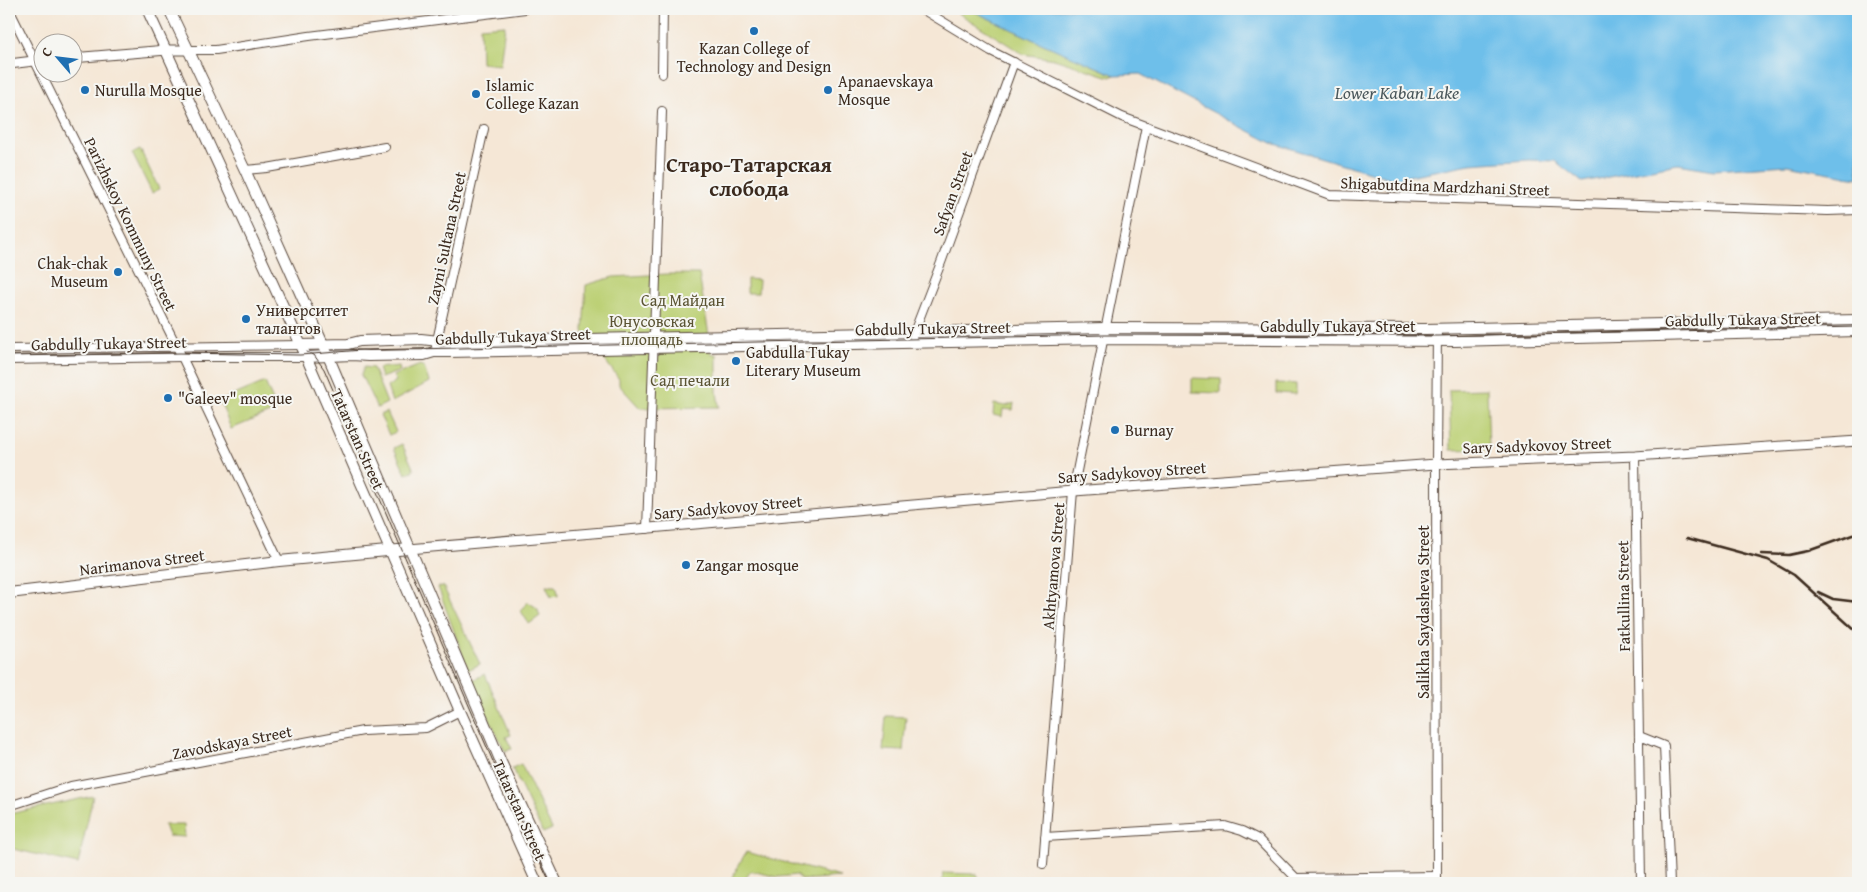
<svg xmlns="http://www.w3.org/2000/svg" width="1867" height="892" font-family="'Gentium Book Plus',serif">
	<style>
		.green { fill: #bcd074; stroke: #7c7d49 }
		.water { fill: #6ebfea; stroke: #547484 }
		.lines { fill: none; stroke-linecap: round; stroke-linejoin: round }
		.minor-casing { stroke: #57463a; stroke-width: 10 }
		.tertiary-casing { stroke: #57463a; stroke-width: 11 }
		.secondary-casing { stroke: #57463a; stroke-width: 12 }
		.minor { stroke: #fff; stroke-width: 8 }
		.tertiary { stroke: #fff; stroke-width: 9 }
		.secondary { stroke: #fff; stroke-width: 10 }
		.tram { stroke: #3b2a1e; stroke-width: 1 }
		.rail { stroke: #3b2a1e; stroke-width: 2.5 }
		.poi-dot { fill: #1f6fb2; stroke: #f6f6f2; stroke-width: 2 }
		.labels { text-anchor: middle; stroke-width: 4; stroke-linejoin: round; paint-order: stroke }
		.poi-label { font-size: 16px; fill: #3b2a1e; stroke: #f6f6f2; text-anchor: start }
		.street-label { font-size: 16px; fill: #3b2a1e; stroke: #f6f6f2 }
		.park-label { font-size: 16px; fill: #5b5434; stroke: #f6f6f2 }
		.water-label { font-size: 18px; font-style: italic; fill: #4a575b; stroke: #f6f6f2 }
		.district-label { font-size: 21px; font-weight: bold; fill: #3b2a1e; stroke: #f6f6f2 }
	</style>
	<rect width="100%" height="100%" fill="#f6f6f2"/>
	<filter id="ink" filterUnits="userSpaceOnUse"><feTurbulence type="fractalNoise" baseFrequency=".02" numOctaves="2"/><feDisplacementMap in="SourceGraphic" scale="10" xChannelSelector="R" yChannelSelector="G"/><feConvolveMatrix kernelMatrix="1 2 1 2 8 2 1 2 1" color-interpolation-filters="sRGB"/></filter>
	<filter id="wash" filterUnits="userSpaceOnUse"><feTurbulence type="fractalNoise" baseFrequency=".0096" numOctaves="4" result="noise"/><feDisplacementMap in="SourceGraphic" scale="20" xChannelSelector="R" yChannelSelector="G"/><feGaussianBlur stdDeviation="1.12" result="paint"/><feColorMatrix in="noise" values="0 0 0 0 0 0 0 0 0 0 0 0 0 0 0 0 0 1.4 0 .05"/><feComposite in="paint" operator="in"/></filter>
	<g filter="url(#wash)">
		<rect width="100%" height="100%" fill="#f5e7d6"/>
		<g class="green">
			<path d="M 952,9 L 969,9 L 1034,40 L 1115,75 L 1110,77 L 1054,59 L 1023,54 Z"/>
			<path d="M 505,25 L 500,65 L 481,63 L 480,27 Z"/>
			<path d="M 140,149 L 159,189 L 152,193 L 132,153 Z"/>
			<path d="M 667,274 L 699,274 L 712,354 L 717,354 L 717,391 L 719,407 L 640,408 L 619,385 L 619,379 L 583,331 L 586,285 L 613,277 Z"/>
			<path d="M 747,279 L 759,280 L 758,293 L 747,293 Z"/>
			<path d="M 420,365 L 424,367 L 429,382 L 392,402 L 387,387 L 396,381 L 393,376 Z"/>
			<path d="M 399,366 L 400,371 L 381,378 L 378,368 Z"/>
			<path d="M 364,367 L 373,368 L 387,403 L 377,408 L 361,375 Z"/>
			<path d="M 1192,378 L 1221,379 L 1221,393 L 1192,392 Z"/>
			<path d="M 265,382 L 277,410 L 231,429 L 220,401 Z"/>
			<path d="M 1276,383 L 1296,384 L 1296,394 L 1276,393 Z"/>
			<path d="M 1487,389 L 1489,449 L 1451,450 L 1449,390 Z"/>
			<path d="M 1014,403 L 1013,410 L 1003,409 L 1002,417 L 993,415 L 994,404 L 1006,406 Z"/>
			<path d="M 387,412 L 396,432 L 389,435 L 380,415 Z"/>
			<path d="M 402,444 L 414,470 L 406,474 L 394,448 Z"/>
			<path d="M 443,586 L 480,664 L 468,670 L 438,587 Z"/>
			<path d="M 546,586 L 555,586 L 557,588 L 558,596 L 551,597 Z"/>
			<path d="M 528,602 L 537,608 L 540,616 L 529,624 L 521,611 Z"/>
			<path d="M 485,674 L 511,735 L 506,737 L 512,749 L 505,751 L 471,681 Z"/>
			<path d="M 886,716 L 906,717 L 903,751 L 883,750 Z"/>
			<path d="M 521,764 L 552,829 L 543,833 L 512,768 Z"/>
			<path d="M 93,796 L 78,864 L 9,848 L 9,814 Z"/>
			<path d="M 164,825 L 184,825 L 185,837 L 168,836 Z"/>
			<path d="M 746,852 L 840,877 L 801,880 L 797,875 L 778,877 L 751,871 L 742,883 L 729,883 Z"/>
			<path d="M 943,873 L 977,874 L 981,883 L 942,883 Z"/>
		</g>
		<path class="water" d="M 969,9 L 1858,9 L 1858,178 L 1787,165 L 1714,170 L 1678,164 L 1582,182 L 1555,161 L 1529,160 L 1470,164 L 1393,179 L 1272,143 L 1140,74 L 1115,75 L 1034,40 Z"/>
	</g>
	<g filter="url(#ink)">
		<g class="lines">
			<g class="minor-casing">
				<g id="minor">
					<path d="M 9,9 L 182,357 L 279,561"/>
					<path d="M 922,9 L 991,51 L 1122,117 L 1330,195 L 1828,211 L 1858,210"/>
					<path d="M 188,50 L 216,50 L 309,36 L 525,9"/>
					<path d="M 662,74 L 663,9"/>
					<path d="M 245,170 L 267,168 L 385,147"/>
					<path d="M 913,335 L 942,260 L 1014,62"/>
					<path d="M 436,345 L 484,129"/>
					<path d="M 9,349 L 301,345"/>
					<path d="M 9,360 L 182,357 L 306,357"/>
					<path d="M 1635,456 L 1641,883"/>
					<path d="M 647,529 L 662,111"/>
					<path d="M 1639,736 L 1664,746 L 1670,883"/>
					<path d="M 9,806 L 71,786 L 363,731 L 426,728 L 460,711"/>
					<path d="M 1045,837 L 1225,826 L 1242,831 L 1258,839 L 1296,878 L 1437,876"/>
					<path d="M 1043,864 L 1073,491 L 1146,126"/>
					<path d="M 1437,883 L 1436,464 L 1437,329"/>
				</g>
			</g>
			<g class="tertiary-casing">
				<g id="tertiary">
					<path d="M 72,58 L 167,50 L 188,50"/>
					<path d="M 9,64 L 42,60"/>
					<path d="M 409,549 L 1061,492 L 1436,464 L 1635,456 L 1858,441"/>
				</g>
			</g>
			<g class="secondary-casing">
				<g id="secondary">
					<path d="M 147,9 L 305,354 L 460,711 L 537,883"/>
					<path d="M 169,9 L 245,170 L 323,344 L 501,762 L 557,883"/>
					<path d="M 301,345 L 348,344 L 360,341 L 421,339 L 448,342 L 1106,328 L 1425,329 L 1858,320"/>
					<path d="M 306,357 L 352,355 L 368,356 L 424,355 L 434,352 L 448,352 L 1104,339 L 1455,341 L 1858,331"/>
					<path d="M 9,593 L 279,561 L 409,549"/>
				</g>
			</g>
			<use href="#minor" class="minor"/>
			<use href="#tertiary" class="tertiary"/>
			<use href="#secondary" class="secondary"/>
			<g class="tram">
				<path d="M 307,352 L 314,355 L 324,369 L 501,780 L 550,883"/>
				<path d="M 9,356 L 180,353 L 300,355 L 362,350 L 1105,335 L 1437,336 L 1858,327"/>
			</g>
			<g class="rail">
				<path d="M 1687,538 L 1768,560 L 1794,575 L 1858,633"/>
				<path d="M 1762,554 L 1789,555 L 1808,551 L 1858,533"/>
				<path d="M 1818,592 L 1833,599 L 1858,602"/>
			</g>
		</g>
	</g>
	<g class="poi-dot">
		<circle cx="754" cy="31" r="5"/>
		<circle cx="85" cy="90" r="5"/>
		<circle cx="828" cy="90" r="5"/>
		<circle cx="476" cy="94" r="5"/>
		<circle cx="118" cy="272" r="5"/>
		<circle cx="246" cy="319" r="5"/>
		<circle cx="736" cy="361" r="5"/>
		<circle cx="168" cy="398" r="5"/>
		<circle cx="1115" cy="430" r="5"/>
		<circle cx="686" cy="565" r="5"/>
	</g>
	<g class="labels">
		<g class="poi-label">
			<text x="754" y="54" text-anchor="middle">Kazan College of<tspan x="754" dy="18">Technology and Design</tspan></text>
			<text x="838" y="87">Apanaevskaya<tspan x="838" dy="18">Mosque</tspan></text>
			<text x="486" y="91">Islamic<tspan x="486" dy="18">College Kazan</tspan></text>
			<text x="95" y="96">Nurulla Mosque</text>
			<text x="108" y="269" text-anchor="end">Chak-chak<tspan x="108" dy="18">Museum</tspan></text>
			<text x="256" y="316">Университет<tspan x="256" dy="18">талантов</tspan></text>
			<text x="746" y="358">Gabdulla Tukay<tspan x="746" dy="18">Literary Museum</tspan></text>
			<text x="178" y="404">"Galeev" mosque</text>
			<text x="1125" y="436">Burnay</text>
			<text x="696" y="571">Zangar mosque</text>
		</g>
		<g class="street-label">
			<text transform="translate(1445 186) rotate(2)" y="6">Shigabutdina Mardzhani Street</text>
			<text transform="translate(952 193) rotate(-70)" y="6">Safyan Street</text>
			<text transform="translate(131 224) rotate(64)" y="6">Parizhskoy Kommuny Street</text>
			<text transform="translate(446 238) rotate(-78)" y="6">Zayni Sultana Street</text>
			<text transform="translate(1743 319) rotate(-1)" y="6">Gabdully Tukaya Street</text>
			<text x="1338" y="332">Gabdully Tukaya Street</text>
			<text transform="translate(933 328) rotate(-1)" y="6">Gabdully Tukaya Street</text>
			<text transform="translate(513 336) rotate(-2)" y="6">Gabdully Tukaya Street</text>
			<text transform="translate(109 343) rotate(-1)" y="6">Gabdully Tukaya Street</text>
			<text transform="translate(358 439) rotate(66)" y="6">Tatarstan Street</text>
			<text transform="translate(1537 445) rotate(-2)" y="6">Sary Sadykovoy Street</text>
			<text transform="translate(1132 472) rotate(-4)" y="6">Sary Sadykovoy Street</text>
			<text transform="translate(728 507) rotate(-5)" y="6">Sary Sadykovoy Street</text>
			<text transform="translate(142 562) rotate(-7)" y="6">Narimanova Street</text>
			<text transform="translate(1053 566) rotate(-85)" y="6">Akhtyamova Street</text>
			<text transform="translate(1623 596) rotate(-91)" y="6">Fatkullina Street</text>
			<text transform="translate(1423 612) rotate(-90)" y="6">Salikha Saydasheva Street</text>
			<text transform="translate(232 742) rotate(-11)" y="6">Zavodskaya Street</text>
			<text transform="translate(520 810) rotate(66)" y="6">Tatarstan Street</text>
		</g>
		<g class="park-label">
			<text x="683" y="306">Сад Майдан</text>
			<text x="652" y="327">Юнусовская<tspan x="652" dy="18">площадь</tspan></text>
			<text x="690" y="386">Сад печали</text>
		</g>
		<g class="water-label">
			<text x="1397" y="99">Lower Kaban Lake</text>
		</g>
		<g class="district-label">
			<text x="749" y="172">Старо-Татарская<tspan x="749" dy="24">слобода</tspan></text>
		</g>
	</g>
	<rect width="1867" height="892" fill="none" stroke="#f6f6f2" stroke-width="30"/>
	<g transform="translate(58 58) rotate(298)"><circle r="24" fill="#f6f6f2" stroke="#aba49d"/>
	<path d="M0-4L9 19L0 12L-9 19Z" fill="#1f6fb2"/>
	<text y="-8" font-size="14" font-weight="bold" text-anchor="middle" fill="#3b2a1e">С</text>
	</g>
</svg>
